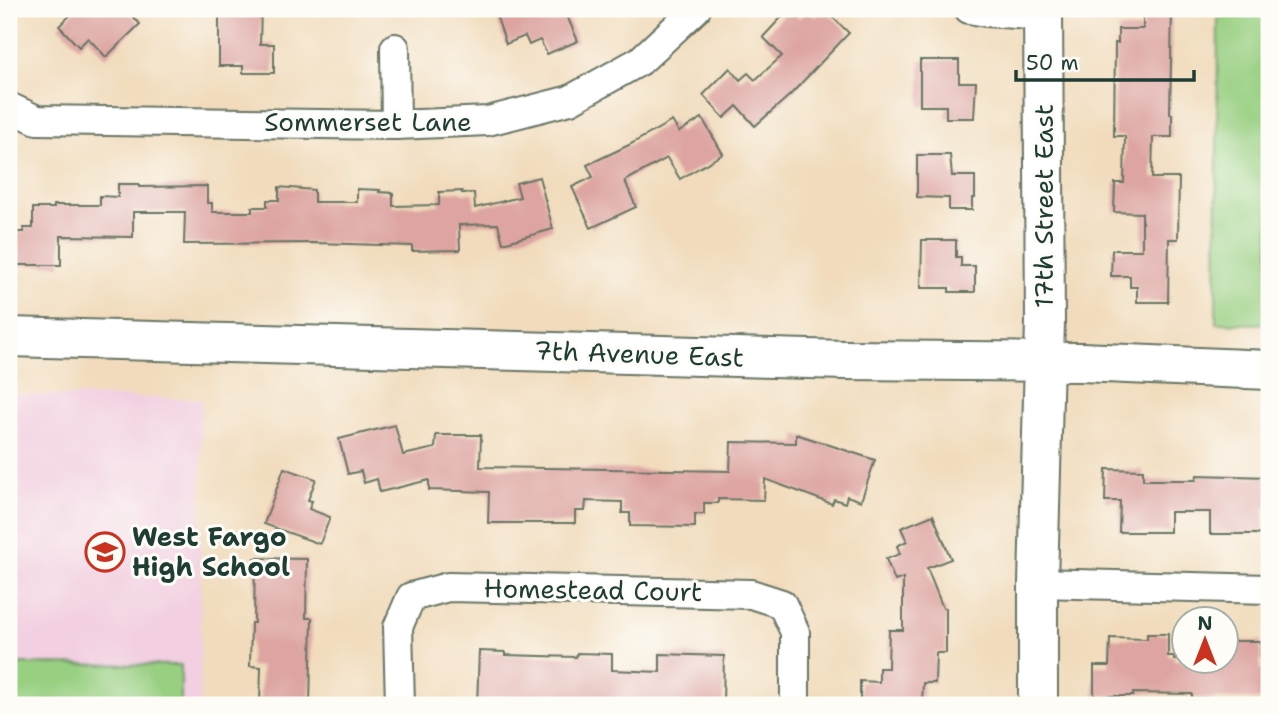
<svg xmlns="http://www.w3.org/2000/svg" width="1278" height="714" font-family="'Shantell Sans',sans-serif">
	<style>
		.built { fill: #f2cfe1 }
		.green { fill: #98cf81; stroke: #5c865a; stroke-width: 2 }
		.building { fill: #dda4a1 }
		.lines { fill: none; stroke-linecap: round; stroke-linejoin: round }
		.street-casing { stroke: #687464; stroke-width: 32 }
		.secondary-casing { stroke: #687464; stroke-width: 42 }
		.street { stroke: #fff; stroke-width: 28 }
		.secondary { stroke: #fff; stroke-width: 38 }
		.labels { text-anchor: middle; stroke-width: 6; stroke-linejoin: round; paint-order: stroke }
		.street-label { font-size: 26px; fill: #1f3d34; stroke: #fdfcf7 }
		.poi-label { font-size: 26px; font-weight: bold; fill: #1f3d34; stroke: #fdfcf7; text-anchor: start }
	</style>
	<rect width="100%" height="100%" fill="#fdfcf7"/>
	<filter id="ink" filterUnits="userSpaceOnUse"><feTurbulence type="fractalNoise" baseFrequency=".0143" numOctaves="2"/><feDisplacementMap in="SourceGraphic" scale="14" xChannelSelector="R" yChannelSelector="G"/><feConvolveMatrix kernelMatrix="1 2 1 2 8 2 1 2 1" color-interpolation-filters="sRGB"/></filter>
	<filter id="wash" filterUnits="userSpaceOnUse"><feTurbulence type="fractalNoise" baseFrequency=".00686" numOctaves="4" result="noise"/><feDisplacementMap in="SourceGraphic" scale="28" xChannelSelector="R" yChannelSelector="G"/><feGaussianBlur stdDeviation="1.57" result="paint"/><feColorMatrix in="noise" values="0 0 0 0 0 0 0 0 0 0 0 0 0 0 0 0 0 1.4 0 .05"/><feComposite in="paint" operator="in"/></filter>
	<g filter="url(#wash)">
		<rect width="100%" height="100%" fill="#f1dbbc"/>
		<path class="built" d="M 9,394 L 201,399 L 200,705 L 9,705 Z"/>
		<g class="green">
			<path d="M 1218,9 L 1269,9 L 1269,324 L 1216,323 Z"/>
			<path d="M 9,664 L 181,665 L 181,705 L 9,705 Z"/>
		</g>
		<g id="blocks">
			<g class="building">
				<path d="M 77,9 L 125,9 L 140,24 L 106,57 L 88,38 L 79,47 L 59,26 Z"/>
				<path d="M 219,9 L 261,9 L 260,44 L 274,44 L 274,73 L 243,73 L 243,66 L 219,66 Z"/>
				<path d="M 494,9 L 564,9 L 578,41 L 547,54 L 540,40 L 529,45 L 525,36 L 506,44 Z"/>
				<path d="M 789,9 L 799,18 L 807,10 L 815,17 L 824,9 L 849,33 L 790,95 L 755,126 L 737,106 L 724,118 L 703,95 L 730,68 L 740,80 L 748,73 L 755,80 L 782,56 L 763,37 Z"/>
				<path d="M 1143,9 L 1172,9 L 1170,114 L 1172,114 L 1172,137 L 1153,137 L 1152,178 L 1179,178 L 1178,239 L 1169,239 L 1168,302 L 1137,302 L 1137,287 L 1130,287 L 1130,276 L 1111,276 L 1112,250 L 1142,250 L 1142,213 L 1114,212 L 1115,183 L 1124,183 L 1125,136 L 1114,136 L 1115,43 L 1118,43 L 1118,29 L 1143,29 Z"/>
				<path d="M 920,60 L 959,60 L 959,82 L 976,82 L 974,118 L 946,118 L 946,106 L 920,106 Z"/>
				<path d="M 702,118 L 723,154 L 680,179 L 667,158 L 625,181 L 636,207 L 591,228 L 572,187 L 593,177 L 587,165 L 629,145 L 672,121 L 679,132 Z"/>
				<path d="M 917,155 L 950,155 L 952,176 L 975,176 L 975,198 L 972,198 L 972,210 L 949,210 L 949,198 L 917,197 Z"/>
				<path d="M 539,177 L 553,229 L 503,243 L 498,224 L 459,225 L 460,250 L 412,251 L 412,246 L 316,243 L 184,244 L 185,212 L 133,212 L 133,237 L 61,236 L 61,265 L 10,265 L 10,232 L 24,232 L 24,228 L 33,228 L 33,208 L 54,208 L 54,205 L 100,205 L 100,196 L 118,197 L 118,184 L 139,184 L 139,187 L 207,186 L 207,203 L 212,203 L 212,212 L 252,212 L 252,207 L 267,207 L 267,200 L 279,200 L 279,187 L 314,190 L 314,202 L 357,202 L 357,189 L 380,190 L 379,192 L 393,193 L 393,206 L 439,205 L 439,192 L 462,191 L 462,193 L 474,193 L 475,208 L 520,197 L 516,183 Z"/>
				<path d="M 922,240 L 956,240 L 956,257 L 961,257 L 961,266 L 975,266 L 975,292 L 949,292 L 949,288 L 921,288 Z"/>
				<path d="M 395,425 L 403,455 L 435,448 L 436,435 L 481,435 L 480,467 L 730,471 L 731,442 L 796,443 L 796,434 L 875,460 L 861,501 L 847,496 L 845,503 L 834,499 L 832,504 L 765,479 L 764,500 L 718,499 L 718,503 L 704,503 L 704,514 L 695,514 L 695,527 L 630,526 L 630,513 L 622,513 L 622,502 L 586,501 L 585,511 L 575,511 L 575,523 L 488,523 L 489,492 L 429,490 L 429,480 L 380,492 L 377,479 L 364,483 L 361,471 L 348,474 L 339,439 Z"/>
				<path d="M 284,468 L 316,479 L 308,500 L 312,501 L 309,509 L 330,517 L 320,544 L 264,524 Z"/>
				<path d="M 1106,469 L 1143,470 L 1143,480 L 1196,480 L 1197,475 L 1269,477 L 1269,507 L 1264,507 L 1263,534 L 1210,534 L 1210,512 L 1170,512 L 1170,532 L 1119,532 L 1120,501 L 1105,501 Z"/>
				<path d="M 933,515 L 951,559 L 927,568 L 943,608 L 946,608 L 946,653 L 936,653 L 935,683 L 923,683 L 922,705 L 860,705 L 860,681 L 879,682 L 879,668 L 888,668 L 889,630 L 903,630 L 903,578 L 895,581 L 886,559 L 900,554 L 897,546 L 907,541 L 901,528 Z"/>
				<path d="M 255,558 L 307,559 L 306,618 L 312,618 L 310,705 L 260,705 L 261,667 L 250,666 L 251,623 L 254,623 Z"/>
				<path d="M 1147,634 L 1168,634 L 1168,656 L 1174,656 L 1174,660 L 1182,660 L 1182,662 L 1226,662 L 1226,641 L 1261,641 L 1260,670 L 1269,670 L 1269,700 L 1192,698 L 1192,694 L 1133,693 L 1133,696 L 1094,696 L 1094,666 L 1109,666 L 1110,638 L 1147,639 Z"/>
				<path d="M 479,651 L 505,652 L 505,655 L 576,657 L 577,653 L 612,654 L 612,670 L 660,672 L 660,654 L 724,656 L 723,705 L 477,705 Z"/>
			</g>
		</g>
	</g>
	<g filter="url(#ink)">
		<use href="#blocks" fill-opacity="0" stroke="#687464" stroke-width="2"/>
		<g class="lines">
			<g class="street-casing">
				<g id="street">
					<path d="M 969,9 L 986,12 L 1043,16"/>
					<path d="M 395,48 L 396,125"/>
					<path d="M 9,107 L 37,120 L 396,125 L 488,121 L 570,100 L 640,61 L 696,9"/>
					<path d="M 1038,583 L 1269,589"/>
					<path d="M 400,705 L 398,627 L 411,597 L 448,587 L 751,594 L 782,604 L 795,632 L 795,705"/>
				</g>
			</g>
			<g class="secondary-casing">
				<g id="secondary">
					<path d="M 9,337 L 845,360 L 1081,362 L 1269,370"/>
					<path d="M 1038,705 L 1038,583 L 1045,322 L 1043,9"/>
				</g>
			</g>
			<use href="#street" class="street"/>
			<use href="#secondary" class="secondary"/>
		</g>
	</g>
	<defs>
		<g id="school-ring" transform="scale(2.0125)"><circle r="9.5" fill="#fdfcf7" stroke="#c8321e" stroke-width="1.5"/><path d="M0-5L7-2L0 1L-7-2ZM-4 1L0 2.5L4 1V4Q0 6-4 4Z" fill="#c8321e"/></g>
	</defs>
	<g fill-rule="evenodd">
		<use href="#school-ring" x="105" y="552"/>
	</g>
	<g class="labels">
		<g class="street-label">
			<text x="368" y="131">Sommerset Lane</text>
			<text transform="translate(1044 206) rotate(-90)" y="9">17th Street East</text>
			<text transform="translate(639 354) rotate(2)" y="9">7th Avenue East</text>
			<text transform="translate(593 590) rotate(1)" y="9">Homestead Court</text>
		</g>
		<g class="poi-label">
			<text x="132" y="546">West Fargo<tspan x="132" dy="30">High School</tspan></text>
		</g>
	</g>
	<rect width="1278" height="714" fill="none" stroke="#fdfcf7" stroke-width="35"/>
	<g transform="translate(1205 640)"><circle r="33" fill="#fdfcf7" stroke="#a4b0a9" stroke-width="2"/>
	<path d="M0-5L12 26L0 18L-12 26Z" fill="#c8321e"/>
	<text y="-10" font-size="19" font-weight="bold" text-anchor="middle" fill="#1f3d34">N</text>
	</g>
	<path d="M1016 70v10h178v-10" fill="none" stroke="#1f3d34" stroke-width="3.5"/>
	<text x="1026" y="70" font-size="21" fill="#1f3d34" stroke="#fdfcf7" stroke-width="5" paint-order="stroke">50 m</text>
</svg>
